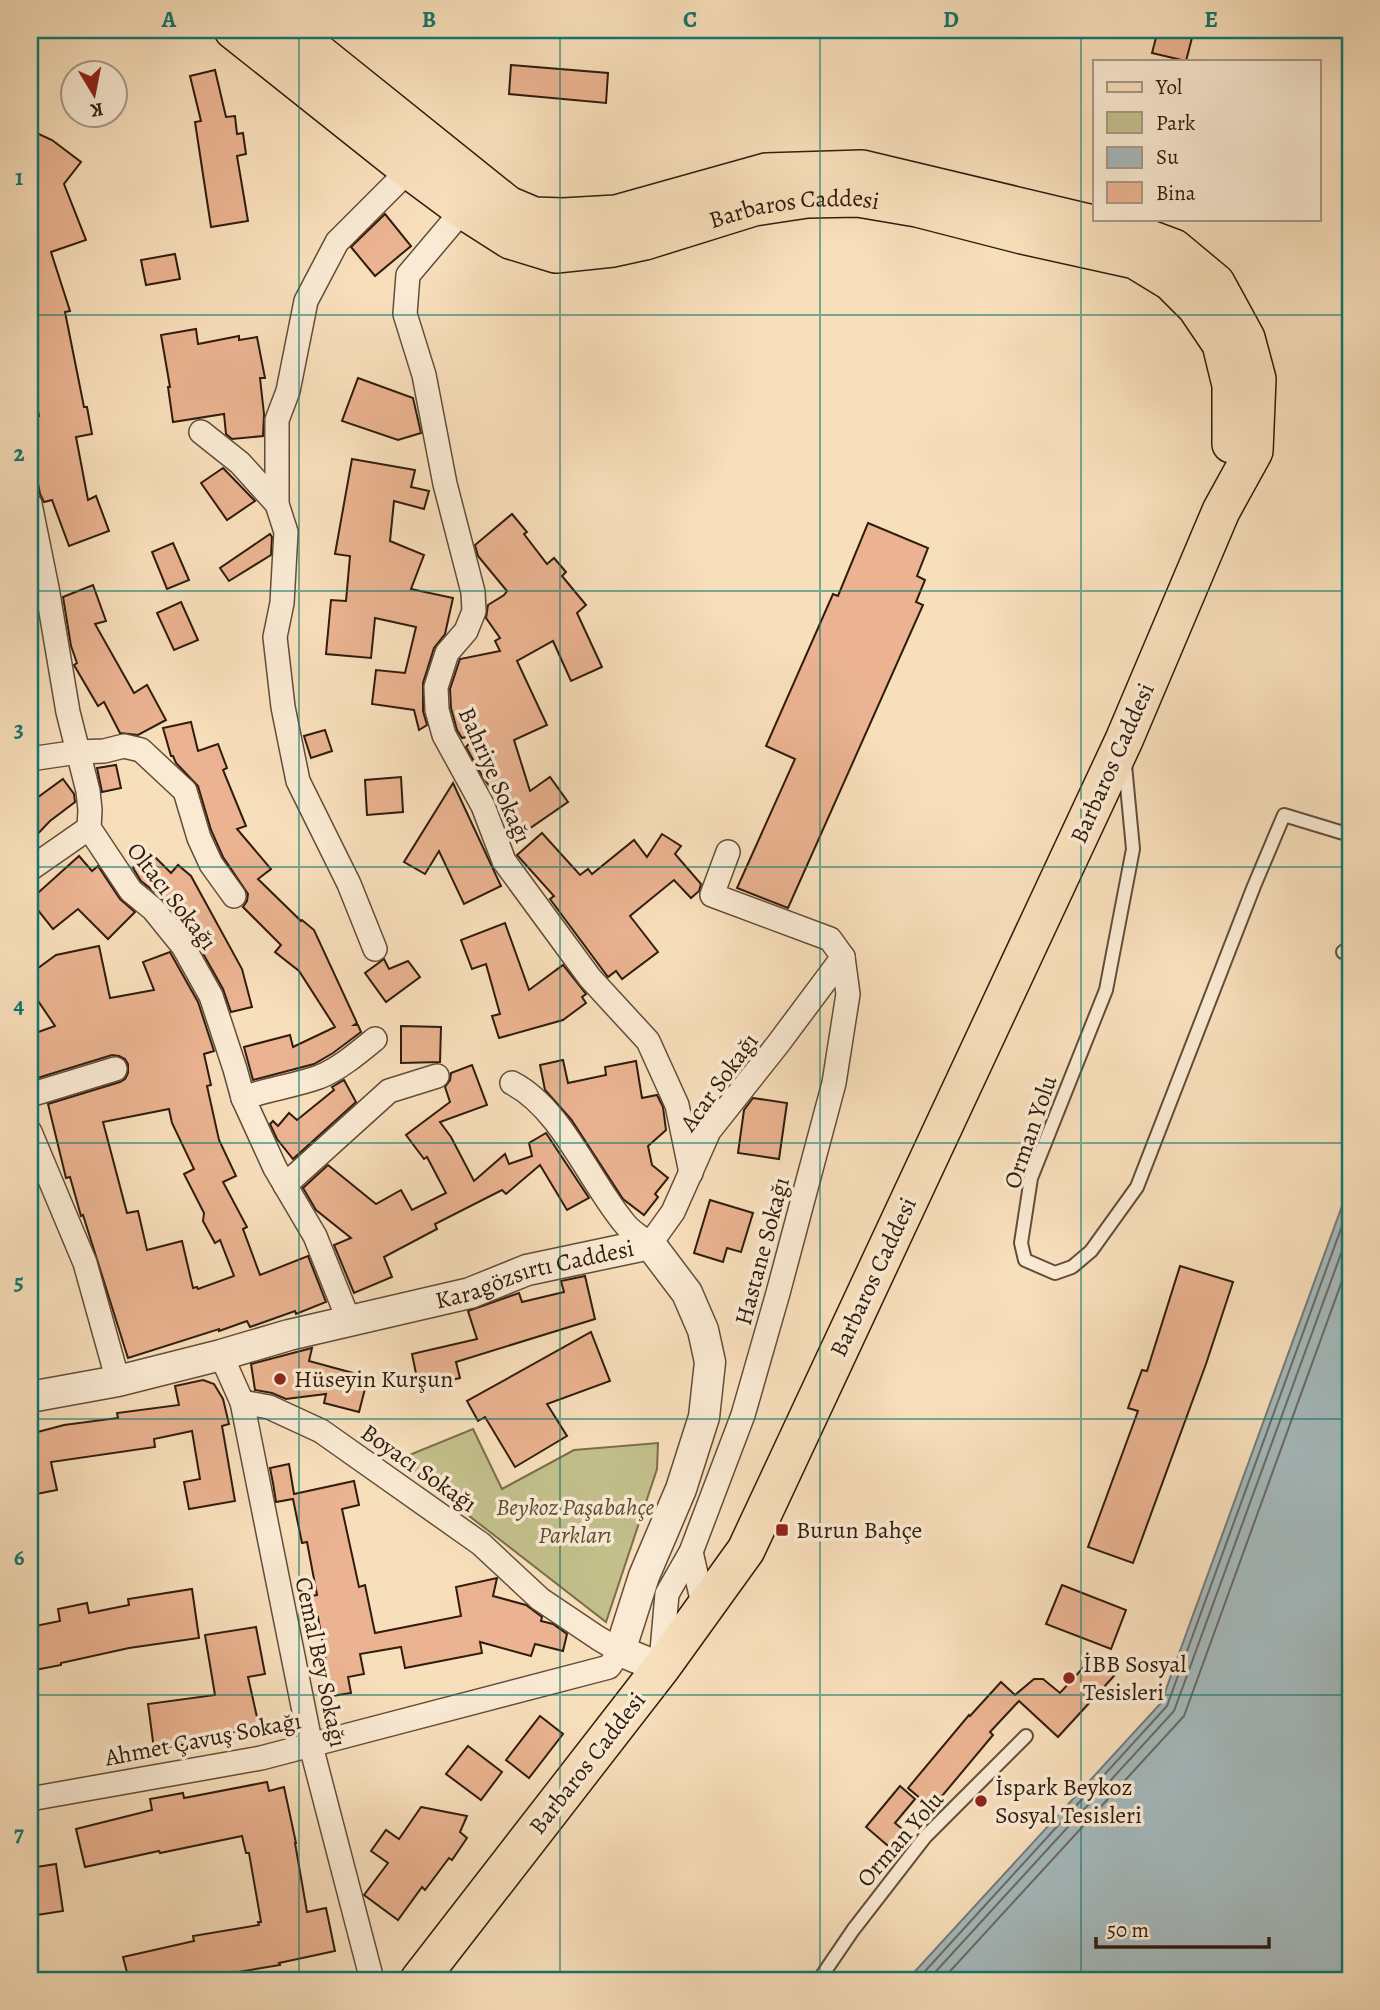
<svg xmlns="http://www.w3.org/2000/svg" width="1380" height="2010" font-family="Alegreya,serif">
	<style>
		.green { fill: #c3c08c; stroke: #7a6e4d; stroke-width: 2 }
		.water { fill: #a4b9bc; stroke: #767a76; stroke-width: 2 }
		.lines { fill: none; stroke-linecap: round; stroke-linejoin: round }
		.shore { stroke: #6a6a65; stroke-width: 2 }
		.building { fill: #ebb391; stroke: #301c0e; stroke-width: 2; fill-rule: evenodd }
		.service-casing { stroke: #624d39; stroke-width: 16 }
		.minor-casing { stroke: #624d39; stroke-width: 26 }
		.tertiary-casing { stroke: #624d39; stroke-width: 33 }
		.primary-casing { stroke: #301c0e; stroke-width: 40 }
		.service { stroke: #faead3; stroke-width: 12 }
		.minor { stroke: #faead3; stroke-width: 23 }
		.tertiary { stroke: #faead3; stroke-width: 30 }
		.primary { stroke: #f8dfbb; stroke-width: 37 }
		.grid { fill: none; stroke: #0f766e; stroke-width: 2; stroke-opacity: 0.55 }
		.poi-dot { fill: #8f2418; stroke: #faead3; stroke-width: 2.5 }
		.labels { text-anchor: middle; stroke-width: 7; stroke-linejoin: round; paint-order: stroke }
		.street-label { font-size: 24px; fill: #301c0e; stroke: #faead3 }
		.poi-label { font-size: 24px; fill: #301c0e; stroke: #faead3; text-anchor: start }
		.park-label { font-size: 24px; font-style: italic; fill: #5c4d34; stroke: #faead3 }
		.neatline { fill: none; stroke: #0f766e; stroke-width: 2.5 }
		.grid-label { font-size: 23px; text-anchor: middle; font-weight: bold; fill: #0f766e }
	</style>
	<rect width="100%" height="100%" fill="#f8dfbb"/>
	<filter id="stains"><feTurbulence type="fractalNoise" baseFrequency=".00286" numOctaves="4"/><feColorMatrix values="0 0 0 0 .2 0 0 0 0 .09 0 0 0 0 .02 0 0 0 .5 -.17"/></filter>
	<radialGradient id="worn" r=".72"><stop offset=".6" stop-color="#630" stop-opacity="0"/><stop offset="1" stop-color="#630" stop-opacity=".3"/></radialGradient>
	<path class="green" d="M 473,1429 L 502,1489 L 574,1450 L 658,1443 L 657,1469 L 606,1622 L 397,1460 Z"/>
	<path class="water" d="M 1350,1184 L 1350,1980 L 907,1980 L 1161,1703 Z"/>
	<g class="lines">
		<g class="shore">
			<path d="M 917,1980 L 1167,1706 L 1350,1204"/>
			<path d="M 928,1980 L 1174,1711 L 1350,1229"/>
			<path d="M 942,1980 L 1184,1716 L 1350,1259"/>
		</g>
	</g>
	<g class="building">
		<path d="M 1158,30 L 1194,30 L 1186,61 L 1152,53 Z"/>
		<path d="M 511,65 L 608,73 L 606,103 L 509,94 Z"/>
		<path d="M 215,70 L 226,117 L 235,116 L 237,134 L 243,133 L 246,154 L 237,156 L 248,221 L 211,227 L 195,122 L 201,121 L 190,76 Z"/>
		<path d="M 30,130 L 52,140 L 81,162 L 64,184 L 86,240 L 51,252 L 70,311 L 65,312 L 84,407 L 87,407 L 92,434 L 76,437 L 88,500 L 96,496 L 109,531 L 69,546 L 52,500 L 44,502 L 40,494 L 32,451 L 38,450 L 31,418 L 39,416 L 30,367 Z"/>
		<path d="M 385,214 L 411,246 L 375,276 L 351,247 Z"/>
		<path d="M 175,254 L 180,279 L 146,285 L 141,260 Z"/>
		<path d="M 196,329 L 198,344 L 239,336 L 239,340 L 257,337 L 265,378 L 260,378 L 264,414 L 263,436 L 232,439 L 226,434 L 224,414 L 173,422 L 168,387 L 170,387 L 161,335 Z"/>
		<path d="M 358,378 L 413,398 L 421,433 L 398,440 L 342,421 Z"/>
		<path d="M 352,459 L 415,470 L 411,487 L 429,491 L 424,509 L 394,501 L 390,541 L 424,555 L 411,589 L 453,598 L 445,634 L 434,648 L 423,683 L 423,711 L 427,725 L 419,730 L 414,710 L 372,704 L 376,670 L 405,673 L 416,627 L 375,618 L 371,658 L 326,654 L 331,600 L 346,601 L 350,556 L 335,554 Z"/>
		<path d="M 223,468 L 255,501 L 227,520 L 201,483 Z"/>
		<path d="M 512,514 L 527,532 L 524,534 L 547,564 L 554,558 L 566,572 L 562,576 L 586,605 L 577,613 L 602,667 L 571,681 L 553,641 L 517,661 L 547,725 L 514,740 L 530,791 L 550,777 L 568,802 L 523,833 L 482,776 L 466,747 L 478,734 L 462,738 L 457,730 L 451,708 L 450,689 L 460,659 L 500,651 L 495,641 L 500,638 L 486,618 L 488,605 L 504,595 L 507,591 L 478,556 L 475,545 Z"/>
		<path d="M 868,523 L 928,548 L 917,576 L 925,580 L 916,602 L 923,605 L 788,908 L 737,888 L 795,759 L 766,746 L 833,594 L 838,596 Z"/>
		<path d="M 270,534 L 272,537 L 271,555 L 229,581 L 220,568 Z"/>
		<path d="M 173,543 L 189,580 L 167,589 L 152,552 Z"/>
		<path d="M 93,585 L 106,621 L 95,624 L 134,693 L 147,685 L 166,720 L 138,735 L 120,733 L 104,702 L 98,706 L 74,665 L 77,663 L 71,646 L 63,597 Z"/>
		<path d="M 181,602 L 198,640 L 174,650 L 157,613 Z"/>
		<path d="M 191,722 L 198,751 L 218,744 L 227,768 L 223,770 L 246,826 L 237,829 L 271,869 L 258,879 L 301,921 L 302,920 L 314,930 L 357,1023 L 354,1025 L 358,1025 L 361,1032 L 333,1053 L 314,1064 L 253,1080 L 244,1047 L 290,1035 L 293,1047 L 335,1027 L 299,971 L 275,952 L 281,945 L 243,907 L 247,901 L 248,894 L 223,857 L 211,830 L 198,786 L 176,763 L 173,756 L 171,756 L 163,728 Z"/>
		<path d="M 325,730 L 332,751 L 311,758 L 304,736 Z"/>
		<path d="M 116,765 L 121,788 L 102,792 L 97,768 Z"/>
		<path d="M 401,777 L 403,812 L 367,815 L 365,780 Z"/>
		<path d="M 63,779 L 74,794 L 75,802 L 50,821 L 30,842 L 30,803 Z"/>
		<path d="M 453,783 L 501,886 L 464,904 L 439,851 L 425,874 L 404,862 Z"/>
		<path d="M 542,833 L 580,875 L 588,869 L 592,874 L 634,840 L 647,857 L 662,834 L 681,846 L 675,854 L 701,884 L 699,891 L 691,898 L 674,880 L 630,916 L 658,952 L 622,979 L 616,971 L 608,977 L 550,899 L 554,896 L 517,855 Z"/>
		<path d="M 149,851 L 171,873 L 178,865 L 191,876 L 242,969 L 252,1007 L 231,1012 L 223,989 L 196,941 L 204,938 L 176,915 L 162,898 L 141,881 L 133,868 Z"/>
		<path d="M 79,856 L 92,871 L 98,866 L 120,899 L 135,912 L 108,939 L 78,909 L 53,929 L 30,900 Z"/>
		<path d="M 505,923 L 529,990 L 563,965 L 586,994 L 582,997 L 586,1003 L 563,1020 L 499,1038 L 492,1016 L 500,1014 L 486,964 L 472,969 L 461,940 Z"/>
		<path d="M 99,946 L 110,998 L 154,990 L 143,962 L 170,952 L 171,954 L 198,1002 L 214,1051 L 204,1054 L 211,1085 L 207,1086 L 219,1140 L 236,1176 L 223,1182 L 247,1227 L 243,1229 L 260,1275 L 308,1256 L 326,1302 L 296,1314 L 295,1311 L 250,1327 L 247,1321 L 219,1331 L 219,1329 L 128,1358 L 83,1215 L 81,1216 L 70,1177 L 66,1178 L 48,1104 L 120,1082 L 125,1079 L 128,1073 L 128,1064 L 125,1059 L 119,1056 L 112,1055 L 31,1080 L 30,1076 L 30,1035 L 55,1026 L 30,989 L 30,974 L 56,955 ZM 169,1109 L 172,1123 L 194,1169 L 184,1174 L 204,1213 L 203,1221 L 215,1243 L 220,1240 L 234,1276 L 198,1289 L 197,1287 L 193,1288 L 182,1241 L 147,1250 L 138,1211 L 127,1213 L 103,1122 Z"/>
		<path d="M 384,959 L 389,969 L 408,961 L 420,977 L 386,1002 L 365,973 Z"/>
		<path d="M 401,1026 L 441,1027 L 440,1062 L 401,1063 Z"/>
		<path d="M 563,1060 L 568,1083 L 606,1075 L 605,1067 L 636,1061 L 642,1098 L 657,1095 L 663,1107 L 666,1130 L 648,1146 L 652,1165 L 668,1178 L 655,1194 L 658,1197 L 644,1215 L 623,1199 L 571,1119 L 545,1090 L 540,1065 Z"/>
		<path d="M 472,1065 L 487,1105 L 440,1122 L 451,1137 L 474,1181 L 505,1154 L 509,1164 L 532,1156 L 529,1143 L 546,1133 L 589,1198 L 567,1210 L 540,1165 L 506,1194 L 502,1190 L 435,1224 L 437,1229 L 384,1257 L 392,1277 L 354,1293 L 334,1245 L 351,1238 L 316,1210 L 303,1188 L 328,1165 L 376,1204 L 401,1190 L 412,1210 L 446,1193 L 427,1157 L 424,1159 L 406,1135 L 450,1102 L 445,1087 L 450,1080 L 451,1073 Z"/>
		<path d="M 344,1080 L 356,1102 L 293,1159 L 277,1139 L 270,1124 L 273,1121 L 278,1126 L 289,1113 L 297,1120 L 334,1090 L 332,1087 Z"/>
		<path d="M 753,1098 L 787,1103 L 779,1159 L 738,1153 L 744,1110 Z"/>
		<path d="M 710,1200 L 753,1213 L 741,1252 L 727,1248 L 723,1262 L 694,1253 Z"/>
		<path d="M 1180,1266 L 1233,1282 L 1206,1364 L 1133,1563 L 1088,1547 L 1138,1411 L 1128,1408 L 1142,1370 L 1147,1371 Z"/>
		<path d="M 585,1276 L 595,1319 L 456,1362 L 460,1378 L 419,1388 L 412,1354 L 477,1339 L 468,1311 L 519,1293 L 522,1302 L 564,1292 L 561,1281 Z"/>
		<path d="M 591,1332 L 610,1381 L 547,1404 L 567,1436 L 515,1467 L 485,1417 L 478,1421 L 467,1401 Z"/>
		<path d="M 312,1348 L 309,1361 L 368,1377 L 359,1412 L 324,1403 L 326,1394 L 286,1399 L 272,1393 L 255,1390 L 251,1364 Z"/>
		<path d="M 203,1380 L 214,1384 L 223,1399 L 229,1424 L 222,1426 L 235,1501 L 189,1509 L 184,1482 L 200,1479 L 192,1431 L 154,1439 L 155,1447 L 51,1462 L 57,1490 L 36,1494 L 30,1468 L 30,1434 L 64,1425 L 118,1418 L 117,1413 L 179,1405 L 175,1386 Z"/>
		<path d="M 289,1464 L 294,1494 L 354,1481 L 359,1505 L 342,1509 L 359,1587 L 365,1585 L 375,1633 L 461,1616 L 456,1587 L 497,1578 L 493,1596 L 526,1605 L 542,1617 L 541,1621 L 553,1624 L 567,1634 L 563,1651 L 535,1644 L 531,1656 L 480,1642 L 482,1653 L 405,1668 L 401,1647 L 360,1654 L 364,1674 L 348,1677 L 351,1693 L 332,1696 L 318,1617 L 310,1619 L 306,1597 L 317,1595 L 307,1542 L 302,1543 L 293,1499 L 276,1502 L 273,1483 L 270,1468 Z"/>
		<path d="M 1062,1585 L 1126,1610 L 1111,1649 L 1046,1624 Z"/>
		<path d="M 192,1589 L 199,1638 L 129,1648 L 61,1663 L 61,1665 L 30,1671 L 30,1627 L 60,1621 L 58,1609 L 87,1603 L 89,1613 L 129,1605 L 128,1599 Z"/>
		<path d="M 256,1627 L 265,1674 L 248,1677 L 259,1726 L 218,1736 L 218,1740 L 154,1749 L 148,1704 L 215,1695 L 205,1635 Z"/>
		<path d="M 1093,1657 L 1114,1676 L 1058,1737 L 1019,1701 L 990,1732 L 993,1735 L 932,1808 L 908,1788 L 969,1715 L 970,1716 L 1001,1682 L 1015,1695 L 1034,1679 L 1043,1679 L 1060,1693 Z"/>
		<path d="M 540,1716 L 563,1734 L 529,1778 L 506,1760 Z"/>
		<path d="M 468,1746 L 502,1772 L 481,1800 L 446,1774 Z"/>
		<path d="M 267,1782 L 269,1791 L 284,1787 L 296,1843 L 295,1843 L 307,1912 L 326,1908 L 335,1951 L 279,1963 L 280,1965 L 190,1980 L 129,1980 L 123,1957 L 194,1941 L 193,1936 L 259,1925 L 258,1922 L 261,1922 L 249,1853 L 246,1853 L 242,1836 L 160,1853 L 159,1851 L 85,1867 L 76,1829 L 152,1810 L 150,1799 L 183,1793 L 184,1798 Z"/>
		<path d="M 900,1786 L 915,1799 L 895,1823 L 908,1834 L 894,1851 L 866,1827 Z"/>
		<path d="M 421,1807 L 467,1816 L 460,1832 L 467,1838 L 452,1860 L 449,1858 L 425,1890 L 422,1887 L 398,1920 L 364,1895 L 388,1863 L 371,1851 L 386,1830 L 399,1839 Z"/>
		<path d="M 56,1864 L 63,1911 L 30,1916 L 30,1868 Z"/>
	</g>
	<g class="lines">
		<g class="service-casing">
			<g id="service">
				<path d="M 1125,765 L 1133,849 L 1106,990 L 1031,1178 L 1021,1243 L 1025,1260 L 1055,1273 L 1072,1267 L 1091,1251 L 1137,1187 L 1254,886 L 1284,815 L 1350,835"/>
				<path d="M 1343,952 L 1350,947"/>
				<path d="M 819,1980 L 853,1930 L 925,1837 L 1026,1736"/>
			</g>
		</g>
		<g class="minor-casing">
			<g id="minor">
				<path d="M 463,210 L 408,275 L 405,314 L 424,375 L 445,484 L 473,592 L 474,611 L 466,631 L 447,653 L 436,687 L 437,710 L 444,735 L 483,806 L 504,861 L 590,978 L 648,1041 L 677,1105 L 691,1173"/>
				<path d="M 201,432 L 240,463 L 277,504"/>
				<path d="M 30,504 L 47,588 L 68,712 L 88,791 L 90,810 L 89,828 L 131,891 L 153,909 L 183,946 L 211,996 L 235,1069 L 243,1098 L 275,1168 L 315,1236 L 349,1321"/>
				<path d="M 30,759 L 78,752 L 104,751 L 124,746 L 141,750 L 185,791 L 199,838 L 211,864 L 234,896"/>
				<path d="M 30,869 L 89,828"/>
				<path d="M 375,949 L 349,884 L 298,781 L 283,707 L 275,637 L 282,603 L 286,532 L 277,504 L 277,420 L 288,391 L 306,301 L 337,242 L 409,170"/>
				<path d="M 512,1083 C 561,1108 589,1181 625,1224 C 631,1232 642,1238 650,1244 L 673,1212 L 709,1131 L 778,1044 L 843,957"/>
				<path d="M 30,1095 L 115,1069"/>
				<path d="M 243,1098 C 268,1089 294,1086 319,1077 C 339,1069 358,1053 375,1039"/>
				<path d="M 30,1132 L 85,1263 L 118,1381"/>
				<path d="M 285,1185 L 389,1091 L 437,1076"/>
				<path d="M 221,1355 L 242,1402 L 311,1746 L 372,1980"/>
				<path d="M 691,1552 L 704,1608"/>
				<path d="M 661,1662 L 667,1594 L 691,1552 L 743,1415 L 778,1293 L 834,1083 L 848,994 L 843,957 L 830,939 L 712,895 L 728,852"/>
				<path d="M 30,1799 L 261,1758 L 609,1667 L 620,1651 L 598,1638 L 540,1599 L 481,1544 L 321,1431 L 269,1407 L 242,1402"/>
			</g>
		</g>
		<g class="tertiary-casing">
			<g id="tertiary">
				<path id="s1" d="M 30,1397 L 118,1381 L 221,1355 L 289,1335 L 470,1293 L 527,1270 L 650,1244 L 687,1293 L 703,1330 L 710,1362 L 704,1417 L 681,1489 L 644,1576 L 620,1651 L 661,1668"/>
			</g>
		</g>
		<g class="primary-casing">
			<g id="primary">
				<path id="s2" d="M 233,30 L 409,170 L 463,210 L 510,240 L 556,254 L 613,248 L 645,241 L 754,207 L 807,199 L 858,198 L 917,208 L 1022,235 L 1135,260 L 1171,282 L 1196,307 L 1221,344 L 1231,385 L 1231,444"/>
				<path d="M 290,30 L 508,205 L 534,216 L 563,217 L 616,214 L 766,172 L 862,169 L 1139,235 L 1174,248 L 1216,283 L 1246,338 L 1257,379 L 1254,451 L 1221,511 L 1124,740 L 746,1550 L 661,1668 L 419,1980"/>
			</g>
		</g>
		<use href="#service" class="service"/>
		<use href="#minor" class="minor"/>
		<use href="#tertiary" class="tertiary"/>
		<use href="#primary" class="primary"/>
	</g>
	<path class="grid" d="M 299,30 L 299,1980M 560,30 L 560,1980M 820,30 L 820,1980M 1081,30 L 1081,1980M 30,315 L 1350,315M 30,591 L 1350,591M 30,867 L 1350,867M 30,1143 L 1350,1143M 30,1419 L 1350,1419M 30,1695 L 1350,1695"/>
	<g class="poi-dot">
		<circle cx="280" cy="1379" r="7"/>
		<rect x="775" y="1523" width="14" height="14" rx="3.5"/>
		<circle cx="1069" cy="1678" r="7"/>
		<circle cx="981" cy="1801" r="7"/>
	</g>
	<g class="labels">
		<g class="street-label">
			<text dy="8" stroke="none"><textPath href="#s2" startOffset="640">Barbaros Caddesi</textPath></text>
			<text transform="translate(1112 763) rotate(-66)" y="8">Barbaros Caddesi</text>
			<text transform="translate(495 775) rotate(66)" y="8">Bahriye Sokağı</text>
			<text transform="translate(172 896) rotate(52)" y="8">Oltacı Sokağı</text>
			<text transform="translate(719 1082) rotate(-54)" y="8">Acar Sokağı</text>
			<text transform="translate(1030 1132) rotate(-71)" y="8">Orman Yolu</text>
			<text transform="translate(762 1251) rotate(-75)" y="8">Hastane Sokağı</text>
			<text dy="8" stroke="none"><textPath href="#s1" startOffset="520">Karagözsırtı Caddesi</textPath></text>
			<text transform="translate(873 1277) rotate(-65)" y="8">Barbaros Caddesi</text>
			<text transform="translate(419 1468) rotate(35)" y="8">Boyacı Sokağı</text>
			<text transform="translate(321 1662) rotate(78)" y="8">Cemal Bey Sokağı</text>
			<text transform="translate(203 1739) rotate(-11)" y="8">Ahmet Çavuş Sokağı</text>
			<text transform="translate(587 1763) rotate(-52)" y="8">Barbaros Caddesi</text>
			<text transform="translate(900 1839) rotate(-49)" y="8">Orman Yolu</text>
		</g>
		<g class="poi-label">
			<text x="294" y="1387">Hüseyin Kurşun</text>
			<text x="796" y="1538">Burun Bahçe</text>
			<text x="1083" y="1672">İBB Sosyal<tspan x="1083" dy="28">Tesisleri</tspan></text>
			<text x="995" y="1795">İspark Beykoz<tspan x="995" dy="28">Sosyal Tesisleri</tspan></text>
		</g>
		<g class="park-label">
			<text x="575" y="1515">Beykoz Paşabahçe<tspan x="575" dy="28">Parkları</tspan></text>
		</g>
	</g>
	<rect width="1380" height="2010" fill="none" stroke="#f8dfbb" stroke-width="77"/>
	<rect x="1093" y="60" width="228" height="161" fill="#faead3" stroke="#a99884" stroke-width="2"/>
	<rect x="1107" y="82" width="35" height="10" fill="#f8dfbb" stroke="#a99884" stroke-width="2"/>
	<text x="1156" y="94" font-size="21" fill="#301c0e">Yol</text>
	<rect x="1107" y="112" width="35" height="21" fill="#c3c08c" stroke="#a99884" stroke-width="2"/>
	<text x="1156" y="130" font-size="21" fill="#301c0e">Park</text>
	<rect x="1107" y="147" width="35" height="21" fill="#a4b9bc" stroke="#a99884" stroke-width="2"/>
	<text x="1156" y="164" font-size="21" fill="#301c0e">Su</text>
	<rect x="1107" y="182" width="35" height="21" fill="#ebb391" stroke="#a99884" stroke-width="2"/>
	<text x="1156" y="200" font-size="21" fill="#301c0e">Bina</text>
	<g transform="translate(94 94) rotate(170)"><circle r="33" fill="#faead3" stroke="#a99884" stroke-width="2"/>
	<path d="M0-5L12 26L0 18L-12 26Z" fill="#8f2418"/>
	<text y="-10" font-size="19" font-weight="bold" text-anchor="middle" fill="#301c0e">K</text>
	</g>
	<path d="M1096 1937v10h173v-10" fill="none" stroke="#301c0e" stroke-width="3.5"/>
	<text x="1107" y="1937" font-size="21" fill="#301c0e" stroke="#faead3" stroke-width="5" paint-order="stroke">50 m</text>
	<rect x="38" y="38" width="1304" height="1934" class="neatline"/>
	<g class="grid-label">
		<text x="169" y="27">A</text>
		<text x="429" y="27">B</text>
		<text x="690" y="27">C</text>
		<text x="951" y="27">D</text>
		<text x="1211" y="27">E</text>
		<text x="19" y="185">1</text>
		<text x="19" y="461">2</text>
		<text x="19" y="737">3</text>
		<text x="19" y="1013">4</text>
		<text x="19" y="1289">5</text>
		<text x="19" y="1565">6</text>
		<text x="19" y="1841">7</text>
	</g>
	<rect width="100%" height="100%" filter="url(#stains)"/>
	<rect width="100%" height="100%" fill="url(#worn)"/>
</svg>
